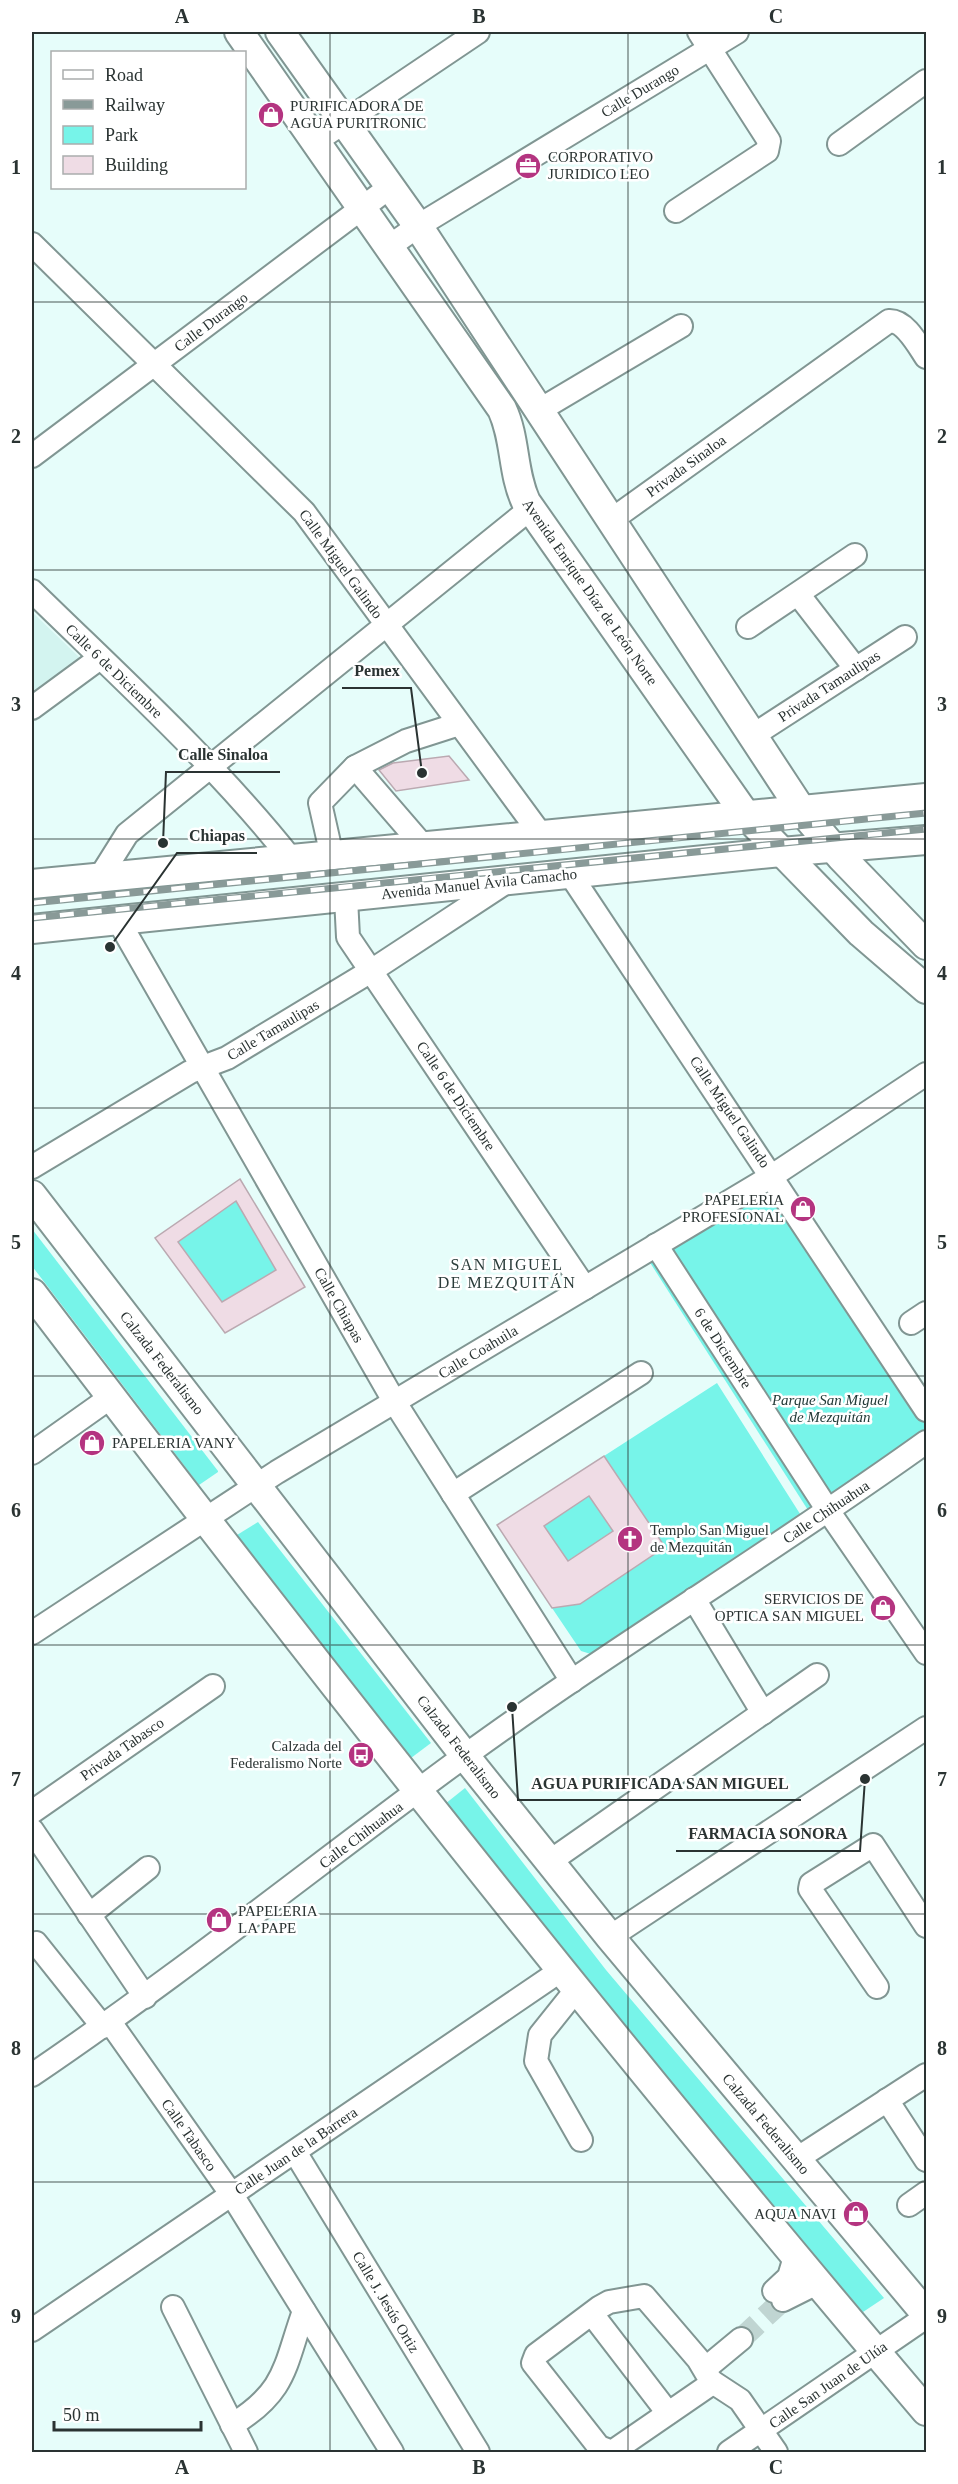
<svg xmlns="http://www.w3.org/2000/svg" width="958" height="2484" font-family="Georgia,serif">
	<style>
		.built { fill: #d3f4f0 }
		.green { fill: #77f4e9 }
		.building { fill: #efdce5; stroke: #bba9b1; stroke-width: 1.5; fill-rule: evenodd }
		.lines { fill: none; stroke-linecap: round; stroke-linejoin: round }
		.minor-tunnel { stroke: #c0d5d2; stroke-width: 22; stroke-dasharray: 22 11; stroke-linecap: butt }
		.minor-casing { stroke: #819693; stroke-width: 26 }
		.major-casing { stroke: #819693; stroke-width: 32 }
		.minor { stroke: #fff; stroke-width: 22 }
		.major { stroke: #fff; stroke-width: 28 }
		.rail-casing { stroke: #899a98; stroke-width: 7 }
		.rail { stroke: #fff; stroke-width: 4.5; stroke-dasharray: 14; stroke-linecap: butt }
		.grid { fill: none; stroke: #2a3332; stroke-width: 1.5; stroke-opacity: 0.55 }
		.labels { text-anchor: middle; stroke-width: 5; stroke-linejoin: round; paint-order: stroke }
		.street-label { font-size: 15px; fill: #2a3332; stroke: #fff }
		.poi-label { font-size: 15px; fill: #2a3332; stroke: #fff; text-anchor: start }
		.park-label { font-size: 15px; font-style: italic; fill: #233a38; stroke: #fff }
		.neighbourhood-label { font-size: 16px; letter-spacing: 1.5px; fill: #2b3d3b; stroke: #fff }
		.leader { fill: none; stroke: #2a3332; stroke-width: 2 }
		.callout-dot { fill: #2a3332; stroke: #fff; stroke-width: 2 }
		.callout-label { font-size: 16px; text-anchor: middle; font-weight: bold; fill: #2a3332; stroke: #fff; stroke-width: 5; stroke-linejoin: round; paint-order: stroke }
		.neatline { fill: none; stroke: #2a3332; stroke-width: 2 }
		.grid-label { font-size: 20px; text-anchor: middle; font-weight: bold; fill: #2a3332 }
	</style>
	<rect width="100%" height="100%" fill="#e6fdfa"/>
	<path class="built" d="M 32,612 L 80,658 L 32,694 Z"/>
	<g class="green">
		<path d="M 770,1187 L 926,1419 L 926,1439 L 813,1518 L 649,1261 Z"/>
		<path d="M 236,1201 L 276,1270 L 222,1302 L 178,1242 Z"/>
		<path d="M 32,1229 L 218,1471 L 218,1472 L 199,1485 L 32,1266 Z"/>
		<path d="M 717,1383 L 802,1517 L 594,1655 L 581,1651 L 552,1608 L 580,1604 L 664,1547 L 604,1456 Z"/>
		<path d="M 589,1496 L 613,1531 L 568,1561 L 544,1526 Z"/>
		<path d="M 258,1522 L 431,1743 L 411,1758 L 237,1535 Z"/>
		<path d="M 465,1788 L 606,1970 L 884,2298 L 863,2312 L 585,1986 L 445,1804 Z"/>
	</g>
	<g class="building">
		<path d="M 449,756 L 469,780 L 396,791 L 379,770 L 393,763 Z"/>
		<path d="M 240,1179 L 305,1287 L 225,1333 L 155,1238 ZM 236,1201 L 276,1270 L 222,1302 L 178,1242 Z"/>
		<path d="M 604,1456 L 665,1547 L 580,1604 L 552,1608 L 497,1525 ZM 589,1496 L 613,1531 L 568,1561 L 544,1526 Z"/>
	</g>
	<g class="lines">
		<path class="minor-tunnel" d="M 741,2339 L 783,2300"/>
		<g class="minor-casing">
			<g id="minor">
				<path d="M 316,141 L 478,32"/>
				<path d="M 839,144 L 926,81"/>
				<path d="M 676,211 L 767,151 L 769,141 L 699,32"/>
				<path d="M 32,244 L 304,512 L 542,836"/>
				<path d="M 390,246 L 418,226 L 737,32"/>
				<path d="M 538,411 L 681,326"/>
				<path d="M 32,456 L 390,187"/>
				<path d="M 610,521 L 889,321 C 905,320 918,345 926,357"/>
				<path d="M 32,591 C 121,678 214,762 292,860"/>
				<path d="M 798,594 L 856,669"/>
				<path d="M 748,627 L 855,555"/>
				<path d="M 32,708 L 100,658"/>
				<path d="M 752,736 L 905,637"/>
				<path d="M 355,767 L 424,847"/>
				<path d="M 332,856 L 320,803 L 355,767 L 406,741 L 459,724"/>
				<path d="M 570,874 L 926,1410"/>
				<path d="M 100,877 L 127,834 L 530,509"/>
				<path d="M 346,898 L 348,937 L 585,1288"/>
				<path d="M 118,920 L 394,1401 L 572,1681"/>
				<path d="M 32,1167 L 190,1072 L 227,1058 L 371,971 L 508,881"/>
				<path d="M 656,1245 L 829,1512 L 926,1653"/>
				<path d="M 911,1323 L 926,1313"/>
				<path d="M 32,1453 L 111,1397"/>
				<path d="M 453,1494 L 641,1373"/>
				<path d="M 694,1599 L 763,1713"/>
				<path d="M 32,1633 L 277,1472 L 772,1176 L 926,1074"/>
				<path d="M 32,1812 L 213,1686"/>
				<path d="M 32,1830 L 145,1997"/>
				<path d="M 549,1862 L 817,1675"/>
				<path d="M 89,1915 L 148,1868"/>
				<path d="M 610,1937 L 926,1728"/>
				<path d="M 36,1943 L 103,2027"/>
				<path d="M 877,1987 L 810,1889 L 811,1884 L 873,1845 L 926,1926"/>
				<path d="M 576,1990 L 540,2035 L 536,2061 L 581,2140"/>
				<path d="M 110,2022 L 232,2195 L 392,2452"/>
				<path d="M 32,2075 C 181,1974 321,1861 466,1755 C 616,1646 776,1550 926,1442"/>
				<path d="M 887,2100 L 926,2160"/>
				<path d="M 295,2152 L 478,2452"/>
				<path d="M 795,2160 L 926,2075"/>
				<path d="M 909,2205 L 926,2193"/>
				<path d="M 774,2291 L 789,2277 L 795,2257"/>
				<path d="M 644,2296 L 698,2359 L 711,2381 L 708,2386 L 612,2452 L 599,2447 L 533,2363 L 536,2355 L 600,2307 L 609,2302 Z"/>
				<path d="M 783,2300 L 817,2283"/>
				<path d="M 173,2307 L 246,2452"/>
				<path d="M 592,2314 L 668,2413"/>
				<path d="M 32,2330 L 560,1971"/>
				<path d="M 706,2368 L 741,2339"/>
				<path d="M 711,2381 L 740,2400 L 776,2452"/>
				<path d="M 232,2425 C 287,2391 284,2367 304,2311"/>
				<path d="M 729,2452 L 926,2317"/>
			</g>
		</g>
		<g class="major-casing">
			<g id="major">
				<path d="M 239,32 L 502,409 C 516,439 512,472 526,502 L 745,814 L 861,933 L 926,989"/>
				<path d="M 280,32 L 418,226 L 802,811 L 841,857 L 926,945"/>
				<path d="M 32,884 L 926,798"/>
				<path d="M 32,929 L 781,852 L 926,840"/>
				<path d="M 32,1195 L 465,1756 L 610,1937 L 926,2314"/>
				<path d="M 32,1293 C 321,1673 617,2048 926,2411"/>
			</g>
		</g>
		<use href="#minor" class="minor"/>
		<use href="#major" class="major"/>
		<g class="rail-casing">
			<g id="rail">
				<path d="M 32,903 L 926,813"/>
				<path d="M 32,918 L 926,829"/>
			</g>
		</g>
		<use href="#rail" class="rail"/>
	</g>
	<path class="grid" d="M 330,32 L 330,2452M 628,32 L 628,2452M 32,302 L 926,302M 32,570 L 926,570M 32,839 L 926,839M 32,1108 L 926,1108M 32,1376 L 926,1376M 32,1645 L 926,1645M 32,1914 L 926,1914M 32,2182 L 926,2182"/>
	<defs>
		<g id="shop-disc" transform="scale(1.35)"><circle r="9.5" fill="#b43480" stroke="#fff"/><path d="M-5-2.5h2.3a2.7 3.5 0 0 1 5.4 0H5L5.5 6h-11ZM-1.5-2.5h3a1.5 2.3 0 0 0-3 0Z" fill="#fff"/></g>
		<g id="office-disc" transform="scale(1.35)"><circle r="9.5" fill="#b43480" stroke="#fff"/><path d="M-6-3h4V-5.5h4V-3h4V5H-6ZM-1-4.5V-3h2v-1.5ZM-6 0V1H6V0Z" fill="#fff"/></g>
		<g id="church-disc" transform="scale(1.35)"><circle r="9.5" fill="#b43480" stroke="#fff"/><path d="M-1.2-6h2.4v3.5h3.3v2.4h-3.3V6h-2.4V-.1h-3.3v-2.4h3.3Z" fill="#fff"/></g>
		<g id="bus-disc" transform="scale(1.35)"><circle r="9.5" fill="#b43480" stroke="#fff"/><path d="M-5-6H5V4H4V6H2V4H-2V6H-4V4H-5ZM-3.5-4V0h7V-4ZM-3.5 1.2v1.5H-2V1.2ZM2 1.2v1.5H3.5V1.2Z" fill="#fff"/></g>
	</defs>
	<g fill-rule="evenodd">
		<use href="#shop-disc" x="271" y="115"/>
		<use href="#office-disc" x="528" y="166"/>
		<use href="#shop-disc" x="803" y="1209"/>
		<use href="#shop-disc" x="92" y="1443"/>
		<use href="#church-disc" x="630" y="1539"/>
		<use href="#shop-disc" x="883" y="1608"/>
		<use href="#bus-disc" x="361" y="1755"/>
		<use href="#shop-disc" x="219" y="1920"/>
		<use href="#shop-disc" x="856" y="2214"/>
	</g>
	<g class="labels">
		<g class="street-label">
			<text transform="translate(640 91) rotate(-31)" y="5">Calle Durango</text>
			<text transform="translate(211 322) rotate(-37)" y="5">Calle Durango</text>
			<text transform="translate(686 466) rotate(-36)" y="5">Privada Sinaloa</text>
			<text transform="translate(341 564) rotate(54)" y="5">Calle Miguel Galindo</text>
			<text transform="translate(590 592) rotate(55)" y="5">Avenida Enrique Díaz de León Norte</text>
			<text transform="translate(114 671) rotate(44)" y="5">Calle 6 de Diciembre</text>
			<text transform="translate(829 686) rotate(-33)" y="5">Privada Tamaulipas</text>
			<text transform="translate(479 884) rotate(-6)" y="5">Avenida Manuel Ávila Camacho</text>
			<text transform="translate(273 1030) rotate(-31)" y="5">Calle Tamaulipas</text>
			<text transform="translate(456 1096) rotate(56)" y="5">Calle 6 de Diciembre</text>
			<text transform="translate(730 1112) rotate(56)" y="5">Calle Miguel Galindo</text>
			<text transform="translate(339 1305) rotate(60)" y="5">Calle Chiapas</text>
			<text transform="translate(723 1348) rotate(57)" y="5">6 de Diciembre</text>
			<text transform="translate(478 1352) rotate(-31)" y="5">Calle Coahuila</text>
			<text transform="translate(162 1363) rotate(52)" y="5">Calzada Federalismo</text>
			<text transform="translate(826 1512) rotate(-34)" y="5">Calle Chihuahua</text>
			<text transform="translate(459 1747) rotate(52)" y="5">Calzada Federalismo</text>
			<text transform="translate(122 1749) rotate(-35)" y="5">Privada Tabasco</text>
			<text transform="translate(361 1835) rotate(-37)" y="5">Calle Chihuahua</text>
			<text transform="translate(766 2124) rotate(50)" y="5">Calzada Federalismo</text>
			<text transform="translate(189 2135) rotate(55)" y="5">Calle Tabasco</text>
			<text transform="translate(296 2151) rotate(-34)" y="5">Calle Juan de la Barrera</text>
			<text transform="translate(386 2302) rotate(59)" y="5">Calle J. Jesús Ortiz</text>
			<text transform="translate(828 2385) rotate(-35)" y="5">Calle San Juan de Ulúa</text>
		</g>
		<g class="poi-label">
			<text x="290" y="111">PURIFICADORA DE<tspan x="290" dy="17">AGUA PURITRONIC</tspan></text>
			<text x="548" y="162">CORPORATIVO<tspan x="548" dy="17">JURIDICO LEO</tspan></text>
			<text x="784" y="1205" text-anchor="end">PAPELERIA<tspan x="784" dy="17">PROFESIONAL</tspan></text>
			<text x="112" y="1448">PAPELERIA VANY</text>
			<text x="650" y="1535">Templo San Miguel<tspan x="650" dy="17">de Mezquitán</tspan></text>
			<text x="864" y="1604" text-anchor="end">SERVICIOS DE<tspan x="864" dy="17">OPTICA SAN MIGUEL</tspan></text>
			<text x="342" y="1751" text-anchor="end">Calzada del<tspan x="342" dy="17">Federalismo Norte</tspan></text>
			<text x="238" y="1916">PAPELERIA<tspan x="238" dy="17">LA PAPE</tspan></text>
			<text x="836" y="2219" text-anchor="end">AQUA NAVI</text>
		</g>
		<g class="park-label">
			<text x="830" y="1405">Parque San Miguel<tspan x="830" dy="17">de Mezquitán</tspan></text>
		</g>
		<g class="neighbourhood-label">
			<text x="507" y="1270">SAN MIGUEL<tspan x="507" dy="18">DE MEZQUITÁN</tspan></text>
		</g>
	</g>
	<path class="leader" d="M422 773L411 688H342M163 843L166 772H280M110 947L177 853H257M512 1707L518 1800H801M865 1779L860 1851H676"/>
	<g class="callout-dot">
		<circle cx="422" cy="773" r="6"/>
		<circle cx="163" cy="843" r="6"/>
		<circle cx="110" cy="947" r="6"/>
		<circle cx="512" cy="1707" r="6"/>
		<circle cx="865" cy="1779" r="6"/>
	</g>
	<g class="callout-label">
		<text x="377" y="676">Pemex</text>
		<text x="223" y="760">Calle Sinaloa</text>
		<text x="217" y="841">Chiapas</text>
		<text x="660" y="1789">AGUA PURIFICADA SAN MIGUEL</text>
		<text x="768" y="1839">FARMACIA SONORA</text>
	</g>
	<rect width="958" height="2484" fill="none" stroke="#ffffff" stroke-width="66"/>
	<rect x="51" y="51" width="195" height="138" fill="#ffffff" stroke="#aaadad" stroke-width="1.5"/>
	<rect x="63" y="70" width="30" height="9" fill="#ffffff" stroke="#aaadad" stroke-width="1.5"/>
	<text x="105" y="81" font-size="18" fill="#2a3332">Road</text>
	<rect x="63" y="100" width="30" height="9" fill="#899a98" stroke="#aaadad" stroke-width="1.5"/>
	<text x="105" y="111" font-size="18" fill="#2a3332">Railway</text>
	<rect x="63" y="126" width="30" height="18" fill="#77f4e9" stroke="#aaadad" stroke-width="1.5"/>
	<text x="105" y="141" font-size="18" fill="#2a3332">Park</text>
	<rect x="63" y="156" width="30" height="18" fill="#efdce5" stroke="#aaadad" stroke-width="1.5"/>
	<text x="105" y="171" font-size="18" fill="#2a3332">Building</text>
	<path d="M54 2421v9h147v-9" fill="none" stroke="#2a3332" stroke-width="3"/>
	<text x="63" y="2421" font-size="18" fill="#2a3332" stroke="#ffffff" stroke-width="4.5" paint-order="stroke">50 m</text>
	<rect x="33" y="33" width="892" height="2418" class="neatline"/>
	<g class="grid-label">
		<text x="182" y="23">A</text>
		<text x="479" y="23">B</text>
		<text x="776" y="23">C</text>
		<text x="16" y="174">1</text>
		<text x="942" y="174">1</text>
		<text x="16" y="443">2</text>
		<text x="942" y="443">2</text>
		<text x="16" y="711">3</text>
		<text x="942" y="711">3</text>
		<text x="16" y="980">4</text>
		<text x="942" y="980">4</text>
		<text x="16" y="1249">5</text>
		<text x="942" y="1249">5</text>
		<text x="16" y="1517">6</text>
		<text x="942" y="1517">6</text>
		<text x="16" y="1786">7</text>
		<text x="942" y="1786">7</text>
		<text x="16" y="2055">8</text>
		<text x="942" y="2055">8</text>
		<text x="16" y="2323">9</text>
		<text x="942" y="2323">9</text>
		<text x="182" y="2474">A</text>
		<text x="479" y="2474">B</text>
		<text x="776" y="2474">C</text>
	</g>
</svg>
